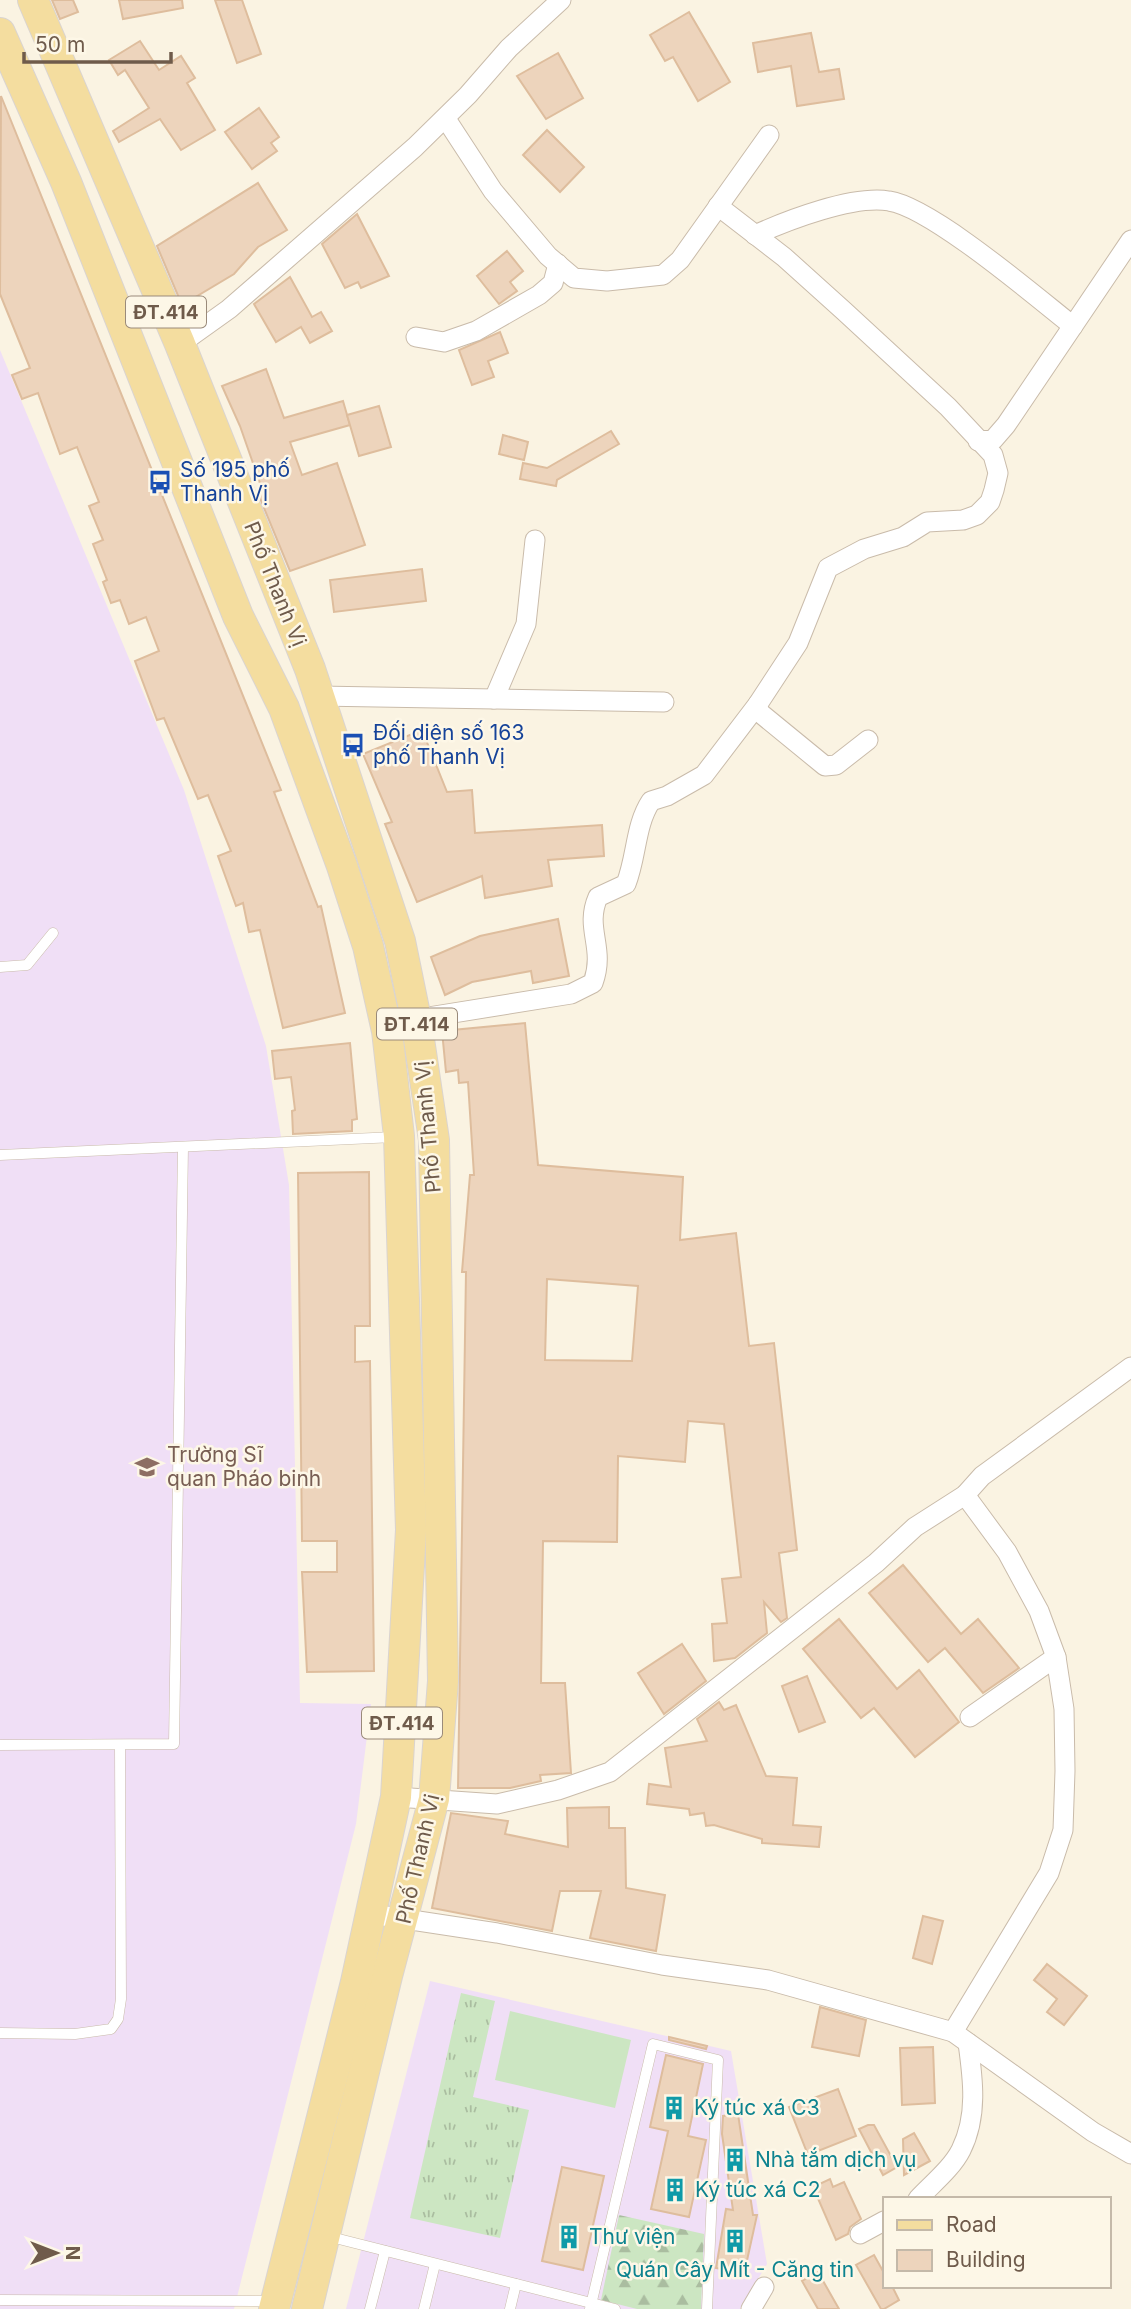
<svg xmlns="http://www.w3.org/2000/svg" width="1131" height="2309" font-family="Inter,sans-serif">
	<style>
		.education { fill: #f0dff6 }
		.grass { fill: url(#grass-tufts) }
		.forest { fill: url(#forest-firs) }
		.pitch { fill: #cce6c2 }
		.building { fill: #edd4bc; stroke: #debd9d; stroke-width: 2; fill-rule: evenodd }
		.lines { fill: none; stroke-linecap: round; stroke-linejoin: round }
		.lane-casing { stroke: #c9bbaa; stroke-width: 11 }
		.street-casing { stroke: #c9bbaa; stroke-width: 21 }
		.primary-casing { stroke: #dad4d0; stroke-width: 32 }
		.lane { stroke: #fff; stroke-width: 10 }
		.street { stroke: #fff; stroke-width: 19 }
		.primary { stroke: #f4dd9f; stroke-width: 30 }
		.labels { text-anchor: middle; stroke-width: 5; stroke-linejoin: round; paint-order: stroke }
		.shield { fill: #fdf7e7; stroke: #9a8a7a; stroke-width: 2 }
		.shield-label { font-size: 19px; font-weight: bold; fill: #6f5b4b }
		.transit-label { font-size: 21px; fill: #164399; stroke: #fdf7e7; text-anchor: start }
		.street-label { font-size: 21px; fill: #6f5b4b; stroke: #fdf7e7 }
		.education-label { font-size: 21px; fill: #785e54; stroke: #fdf7e7; text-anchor: start }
		.culture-label { font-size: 21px; fill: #0d838f; stroke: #fdf7e7; text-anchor: start }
	</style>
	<defs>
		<pattern id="grass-tufts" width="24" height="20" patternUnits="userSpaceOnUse" patternTransform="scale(1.75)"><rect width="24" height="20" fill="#cce6c2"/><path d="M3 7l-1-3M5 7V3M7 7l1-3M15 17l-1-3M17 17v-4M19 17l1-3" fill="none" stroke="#aabda0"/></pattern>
		<pattern id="forest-firs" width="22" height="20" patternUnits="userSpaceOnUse" patternTransform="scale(1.75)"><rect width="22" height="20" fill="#cce6c2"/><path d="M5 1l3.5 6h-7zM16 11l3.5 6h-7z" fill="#aabda0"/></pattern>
	</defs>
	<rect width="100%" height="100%" fill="#faf3e2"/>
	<g class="education">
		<path d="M 0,350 L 184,790 L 266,1046 L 289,1185 L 300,1703 L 371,1704 L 356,1824 L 234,2309 L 0,2309 Z"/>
		<path d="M 430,1981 L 731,2051 L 767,2264 L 740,2309 L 346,2309 Z"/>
	</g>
	<path class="grass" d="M 461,1993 L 495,2001 L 473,2097 L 529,2110 L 500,2238 L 410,2218 Z"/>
	<path class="forest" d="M 619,2215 L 704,2234 L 701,2309 L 637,2309 L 601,2300 Z"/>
	<path class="pitch" d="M 510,2011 L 631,2040 L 615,2108 L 495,2080 Z"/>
	<g class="building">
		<path d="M 52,0 L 73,0 L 78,12 L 60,19 Z"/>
		<path d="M 119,0 L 182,0 L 183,8 L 123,19 Z"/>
		<path d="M 215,0 L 242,0 L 261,54 L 237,63 Z"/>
		<path d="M 689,12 L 730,82 L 698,101 L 673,57 L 665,61 L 650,35 Z"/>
		<path d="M 811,33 L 819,72 L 839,69 L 844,99 L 797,106 L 791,66 L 758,72 L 753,43 Z"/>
		<path d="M 140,41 L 159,70 L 181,56 L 195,78 L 187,83 L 215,130 L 181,150 L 160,119 L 119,142 L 113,131 L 149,108 L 125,70 L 118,75 L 109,60 Z"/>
		<path d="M 558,53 L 583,98 L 546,119 L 517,76 Z"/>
		<path d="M 1,96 L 281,790 L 274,792 L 318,907 L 321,906 L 345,1013 L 283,1028 L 260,930 L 249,932 L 243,903 L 236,906 L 218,856 L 231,851 L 208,795 L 198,799 L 164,718 L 157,720 L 135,661 L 159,651 L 146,617 L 129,624 L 120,600 L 111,603 L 103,582 L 107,580 L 93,544 L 103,540 L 89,506 L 99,502 L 77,447 L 60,454 L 38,393 L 22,399 L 12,375 L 30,368 L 0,294 Z"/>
		<path d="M 259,108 L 279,137 L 271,143 L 277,151 L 252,169 L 225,132 Z"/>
		<path d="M 547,130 L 584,167 L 560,192 L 523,155 Z"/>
		<path d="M 258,183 L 287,230 L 258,247 L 234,274 L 182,305 L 157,246 Z"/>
		<path d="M 357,214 L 389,276 L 361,288 L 358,282 L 345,288 L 322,244 Z"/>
		<path d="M 507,251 L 523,271 L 510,282 L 517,291 L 499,304 L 477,276 Z"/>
		<path d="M 290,277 L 312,317 L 321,312 L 332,331 L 310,343 L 301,327 L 276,342 L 254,304 Z"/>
		<path d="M 500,332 L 508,353 L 488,361 L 494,377 L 472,385 L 459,350 Z"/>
		<path d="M 266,369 L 284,418 L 343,401 L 350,425 L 290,442 L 302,475 L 337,463 L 365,545 L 290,571 L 257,491 L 262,489 L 240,426 L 222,386 Z"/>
		<path d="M 379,406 L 391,447 L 359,456 L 347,415 Z"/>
		<path d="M 611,431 L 619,444 L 557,480 L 556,486 L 520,479 L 523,463 L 547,468 Z"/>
		<path d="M 503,435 L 528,442 L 524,460 L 499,454 Z"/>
		<path d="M 422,569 L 426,601 L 334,612 L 330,580 Z"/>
		<path d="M 422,730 L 447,792 L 472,790 L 475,833 L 602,825 L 604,856 L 548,860 L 552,886 L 485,898 L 482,876 L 417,902 L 385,824 L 392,822 L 363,754 Z"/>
		<path d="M 558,919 L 569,976 L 533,983 L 531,971 L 472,982 L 445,995 L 431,957 L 480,936 Z"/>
		<path d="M 525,1023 L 538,1165 L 683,1177 L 680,1240 L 736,1233 L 749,1346 L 774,1343 L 797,1550 L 779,1553 L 787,1618 L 781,1622 L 764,1602 L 767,1633 L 735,1658 L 714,1661 L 712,1624 L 727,1623 L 722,1579 L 741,1577 L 724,1424 L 688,1421 L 685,1462 L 618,1456 L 617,1542 L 543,1541 L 541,1683 L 565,1683 L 571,1773 L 540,1775 L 541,1781 L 510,1788 L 458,1788 L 466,1272 L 462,1272 L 470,1175 L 474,1175 L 468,1082 L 459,1083 L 458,1070 L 446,1072 L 442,1031 ZM 547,1279 L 638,1286 L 632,1361 L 545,1360 Z"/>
		<path d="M 350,1043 L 357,1119 L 352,1120 L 352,1131 L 293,1134 L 292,1111 L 295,1110 L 291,1077 L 275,1079 L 272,1051 Z"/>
		<path d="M 369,1172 L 370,1326 L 355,1326 L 355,1362 L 370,1361 L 374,1671 L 307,1672 L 302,1572 L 337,1572 L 337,1541 L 302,1541 L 298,1173 Z"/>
		<path d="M 903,1565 L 961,1634 L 978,1619 L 1019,1668 L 983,1693 L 945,1648 L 928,1662 L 869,1593 Z"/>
		<path d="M 839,1619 L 897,1689 L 919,1670 L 959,1722 L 915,1757 L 874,1708 L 861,1718 L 803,1649 Z"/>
		<path d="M 682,1644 L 706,1681 L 664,1714 L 638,1673 Z"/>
		<path d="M 807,1676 L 825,1722 L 799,1732 L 782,1686 Z"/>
		<path d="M 719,1702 L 724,1710 L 736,1705 L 766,1776 L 797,1778 L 793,1825 L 821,1827 L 819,1847 L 762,1843 L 762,1839 L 714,1825 L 706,1826 L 704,1813 L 690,1815 L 689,1809 L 647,1804 L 649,1784 L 671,1787 L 665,1748 L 707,1741 L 697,1719 Z"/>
		<path d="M 609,1807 L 609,1828 L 625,1828 L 626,1888 L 665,1895 L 656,1951 L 590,1938 L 601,1891 L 560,1891 L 552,1931 L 432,1908 L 451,1813 L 508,1821 L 505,1834 L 568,1847 L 567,1808 Z"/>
		<path d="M 923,1916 L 943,1921 L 932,1964 L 913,1958 Z"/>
		<path d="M 1047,1964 L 1087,1996 L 1064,2025 L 1047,2012 L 1057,1999 L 1034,1980 Z"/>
		<path d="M 820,2007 L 866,2020 L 859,2056 L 812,2047 Z"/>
		<path d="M 669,2037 L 707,2046 L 706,2049 L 669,2040 Z"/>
		<path d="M 933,2047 L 935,2103 L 902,2105 L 900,2048 Z"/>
		<path d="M 666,2055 L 703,2064 L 688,2136 L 706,2140 L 689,2217 L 651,2209 L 668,2131 L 650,2127 Z"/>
		<path d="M 838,2089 L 856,2136 L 808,2155 L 789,2107 Z"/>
		<path d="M 738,2114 L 753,2215 L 757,2215 L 744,2274 L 716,2268 L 726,2209 L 733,2210 L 722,2134 L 723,2116 Z"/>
		<path d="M 868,2125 L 874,2125 L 897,2167 L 883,2175 L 859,2129 Z"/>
		<path d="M 914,2133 L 930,2161 L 904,2175 L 903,2139 Z"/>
		<path d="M 562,2167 L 604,2176 L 583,2270 L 542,2261 Z"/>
		<path d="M 830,2179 L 833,2187 L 844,2182 L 861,2219 L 850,2227 L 848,2234 L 836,2240 L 813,2187 Z"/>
		<path d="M 874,2255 L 884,2273 L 884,2286 L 892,2286 L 899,2300 L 884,2309 L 881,2309 L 856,2265 Z"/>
		<path d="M 818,2272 L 839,2309 L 818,2309 L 802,2281 Z"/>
	</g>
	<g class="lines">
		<g class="lane-casing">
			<g id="lane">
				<path d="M 0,967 L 27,965 L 53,933"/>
				<path d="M 0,1155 L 395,1137"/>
				<path d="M 0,1745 L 174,1744 L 183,1147"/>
				<path d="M 0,2033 L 75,2034 L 111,2029 L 118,2019 L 121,1999 L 120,1745"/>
				<path d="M 327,2236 L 615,2309"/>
				<path d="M 0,2300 L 272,2301"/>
				<path d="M 370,2309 L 385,2251"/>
				<path d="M 424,2309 L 435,2264"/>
				<path d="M 510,2309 L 516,2284"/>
				<path d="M 590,2309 L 653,2044 L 718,2060 L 707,2309"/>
			</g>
		</g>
		<g class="street-casing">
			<g id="street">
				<path d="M 446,119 L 493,191 L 548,256 L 574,278 L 607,281 L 663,275 L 680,260 L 769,135"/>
				<path d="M 718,206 L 784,257 L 844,311 L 948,407 L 993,455 L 998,473 L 994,490 L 990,502 L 977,515 L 963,520 L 927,522 L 903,537 L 864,549 L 828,568 L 798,643 L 758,704 L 759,712 L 825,766 L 836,765 L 868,740"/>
				<path d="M 755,235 C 788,220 853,195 889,201 C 931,207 1035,296 1073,326"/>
				<path d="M 416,337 L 444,342 L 476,331 L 539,295 L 553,283 L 558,264"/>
				<path d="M 180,344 L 229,309 L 415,147 L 468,95 L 509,48 L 561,0"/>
				<path d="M 978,441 L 993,440 L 1006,425 L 1131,240"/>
				<path d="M 318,696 L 664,702"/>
				<path d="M 494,699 L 526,624 L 535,540"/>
				<path d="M 416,1019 L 571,994 L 593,983 C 606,947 584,929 598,897 L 626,884 C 637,856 635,825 651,801 L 667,796 L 704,775 L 758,704"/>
				<path d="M 970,1717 L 1056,1657"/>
				<path d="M 396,1797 L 497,1804 L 558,1790 L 610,1772 L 876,1563 L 915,1527 L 965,1495 L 982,1476 L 1131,1367"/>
				<path d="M 372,1914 L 497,1933 L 662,1965 L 768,1980 L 953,2032 L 1093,2132 L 1131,2154"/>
				<path d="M 953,2032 L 1049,1873 L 1063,1830 L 1065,1771 L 1064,1709 L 1056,1657 L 1039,1611 L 1007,1552 L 965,1495"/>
				<path d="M 918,2199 C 932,2184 952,2168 961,2150 C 978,2116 973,2079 968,2043"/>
				<path d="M 860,2234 L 884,2221"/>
				<path d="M 751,2309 L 764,2287"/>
			</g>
		</g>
		<g class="primary-casing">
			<g id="primary">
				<path d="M 33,0 L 180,344 L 310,669 L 400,941 L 416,1019 L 434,1140 L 443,1681 L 434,1799 L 387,1976 L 307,2309"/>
				<path d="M 0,33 L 66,182 L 238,616 L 284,708 L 342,866 L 368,946 L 387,1031 L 399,1136 L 411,1530 L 396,1797 L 356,1982 L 274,2309"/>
			</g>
		</g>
		<use href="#lane" class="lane"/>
		<use href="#street" class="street"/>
		<use href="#primary" class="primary"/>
	</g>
	<defs>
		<g id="bus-bare" transform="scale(1.89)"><path d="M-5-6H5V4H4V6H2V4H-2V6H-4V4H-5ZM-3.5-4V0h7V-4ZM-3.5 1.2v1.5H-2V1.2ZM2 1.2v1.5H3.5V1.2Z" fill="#1a4fb4" stroke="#fdf7e7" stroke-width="2.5" paint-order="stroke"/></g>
		<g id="university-bare" transform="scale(1.89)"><path d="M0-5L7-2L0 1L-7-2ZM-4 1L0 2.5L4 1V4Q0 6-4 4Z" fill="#8d6e63" stroke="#fdf7e7" stroke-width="2.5" paint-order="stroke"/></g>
		<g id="building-bare" transform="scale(1.89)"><path d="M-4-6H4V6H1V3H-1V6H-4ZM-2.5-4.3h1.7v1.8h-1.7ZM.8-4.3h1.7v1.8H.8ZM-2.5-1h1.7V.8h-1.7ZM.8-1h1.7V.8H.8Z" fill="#0f9aa8" stroke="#fdf7e7" stroke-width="2.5" paint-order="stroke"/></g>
	</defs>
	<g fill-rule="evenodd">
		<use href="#bus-bare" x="160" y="482"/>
		<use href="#bus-bare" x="353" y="745"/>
		<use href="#university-bare" x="147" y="1467"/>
		<use href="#building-bare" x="674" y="2108"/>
		<use href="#building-bare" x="735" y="2160"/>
		<use href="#building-bare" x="675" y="2190"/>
		<use href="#building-bare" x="569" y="2237"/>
		<use href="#building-bare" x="735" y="2241"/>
	</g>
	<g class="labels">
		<g class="shield">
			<rect x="126" y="296.5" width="80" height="31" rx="5"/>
			<rect x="377" y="1008.5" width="80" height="31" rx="5"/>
			<rect x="362" y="1707.5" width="80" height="31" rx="5"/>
		</g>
		<g class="shield-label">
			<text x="166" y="319">ĐT.414</text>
			<text x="417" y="1031">ĐT.414</text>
			<text x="402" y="1730">ĐT.414</text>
		</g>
		<g class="transit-label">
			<text x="180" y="477">Số 195 phố<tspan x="180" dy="24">Thanh Vị</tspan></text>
			<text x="373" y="740">Đối diện số 163<tspan x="373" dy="24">phố Thanh Vị</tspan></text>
		</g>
		<g class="street-label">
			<text transform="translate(275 584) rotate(68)" y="7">Phố Thanh Vị</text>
			<text transform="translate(428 1127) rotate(-95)" y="7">Phố Thanh Vị</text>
			<text transform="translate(418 1859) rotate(-77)" y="7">Phố Thanh Vị</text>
		</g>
		<g class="education-label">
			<text x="167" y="1462">Trường Sĩ<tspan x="167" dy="24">quan Pháo binh</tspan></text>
		</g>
		<g class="culture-label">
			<text x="694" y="2115">Ký túc xá C3</text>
			<text x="755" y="2167">Nhà tắm dịch vụ</text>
			<text x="695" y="2197">Ký túc xá C2</text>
			<text x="589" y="2244">Thư viện</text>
			<text x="735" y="2277" text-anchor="middle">Quán Cây Mít - Căng tin</text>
		</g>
	</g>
	<rect x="883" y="2197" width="228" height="91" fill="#fdf7e7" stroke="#c4b9a9" stroke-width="2"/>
	<rect x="897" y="2220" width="35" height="10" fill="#f4dd9f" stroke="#c4b9a9" stroke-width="2"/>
	<text x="946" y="2232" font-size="21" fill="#6f5b4b">Road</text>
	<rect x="897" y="2250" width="35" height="21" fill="#edd4bc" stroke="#c4b9a9" stroke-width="2"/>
	<text x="946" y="2267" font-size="21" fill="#6f5b4b">Building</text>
	<g transform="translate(56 2253) rotate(90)" stroke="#fdf7e7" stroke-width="5" paint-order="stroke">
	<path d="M0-5L12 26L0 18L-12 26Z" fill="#6f5b4b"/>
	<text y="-10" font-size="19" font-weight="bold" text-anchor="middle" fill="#6f5b4b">N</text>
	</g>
	<path d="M24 52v10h147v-10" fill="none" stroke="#6f5b4b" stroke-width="3.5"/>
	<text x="35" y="52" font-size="21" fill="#6f5b4b" stroke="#fdf7e7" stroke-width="5" paint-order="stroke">50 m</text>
</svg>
